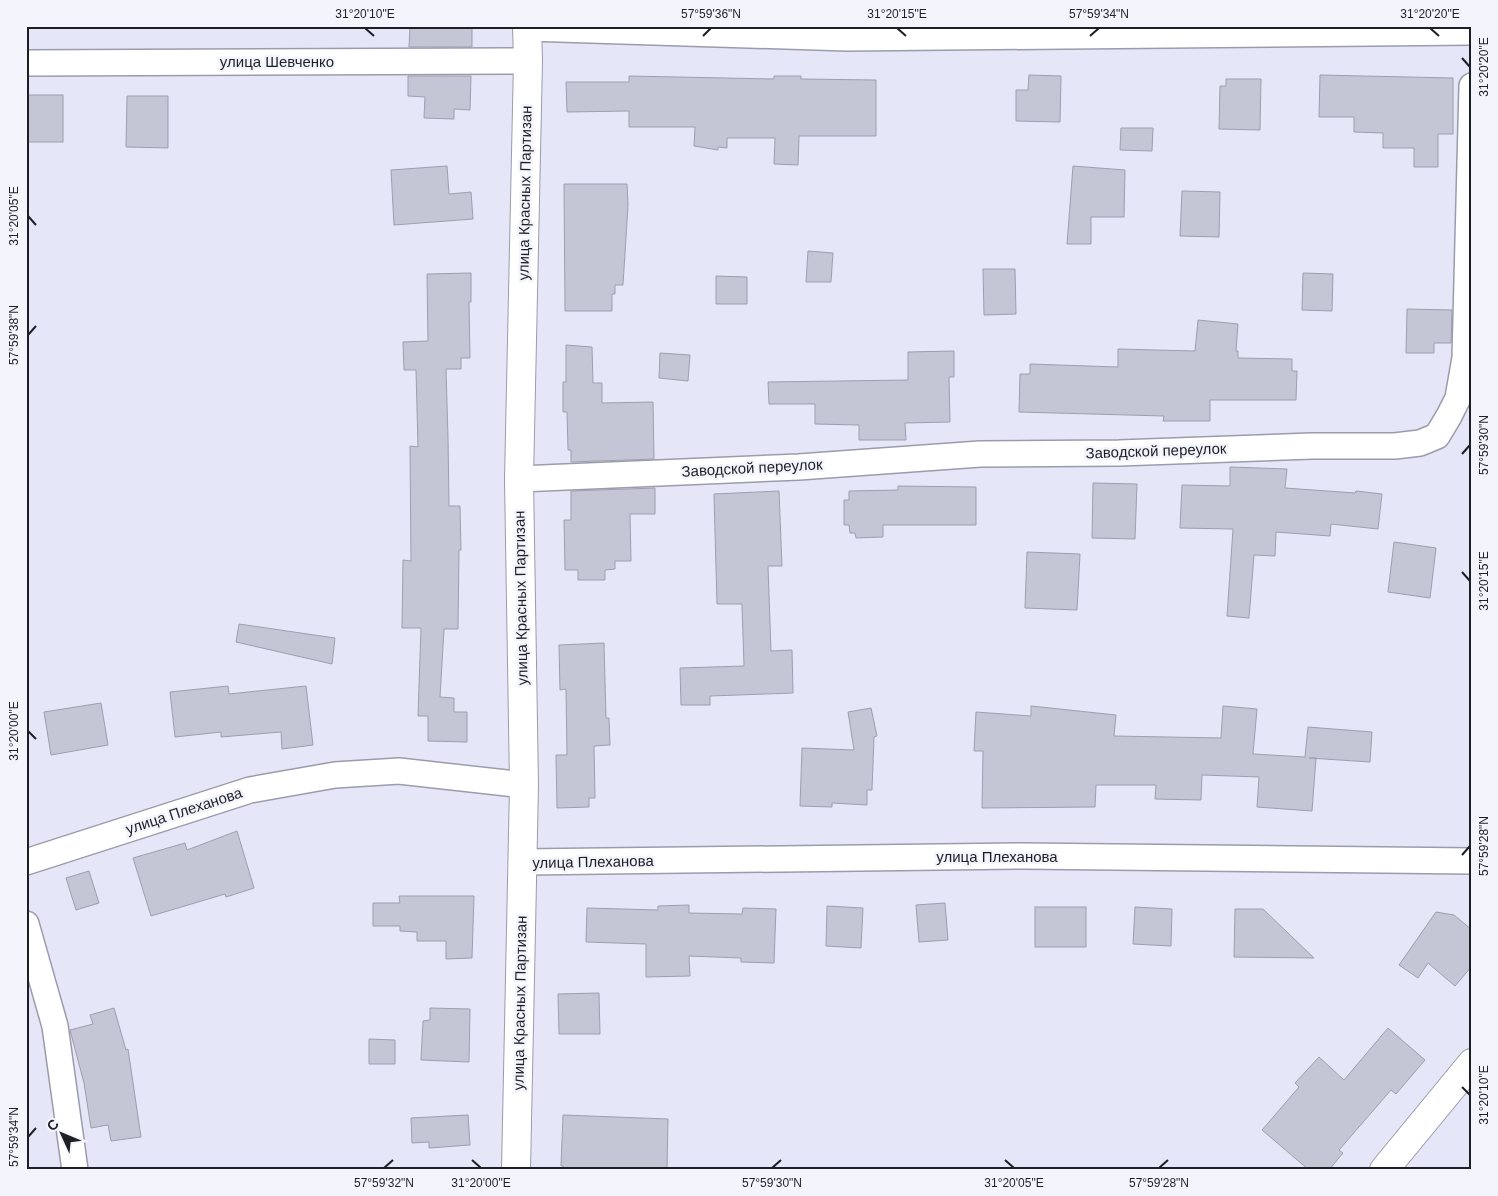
<svg xmlns="http://www.w3.org/2000/svg" width="1498" height="1196" font-family="Helvetica,sans-serif">
	<style>
		.building { fill: #c4c6d6; stroke: #9d9faf }
		.lines { fill: none; stroke-linecap: round; stroke-linejoin: round }
		.street-casing { stroke: #9a9cab; stroke-width: 28 }
		.secondary-casing { stroke: #9a9cab; stroke-width: 30 }
		.street { stroke: #fff; stroke-width: 25 }
		.secondary { stroke: #fff; stroke-width: 28 }
		.ticks { fill: none; stroke: #1e1f25; stroke-width: 2 }
		.labels { text-anchor: middle; stroke-width: 5; stroke-linejoin: round; paint-order: stroke }
		.street-label { font-size: 15px; fill: #1e1f25; stroke: #f4f5fc }
		.neatline { fill: none; stroke: #1e1f25; stroke-width: 2 }
		.ticks-label { font-size: 12px; text-anchor: middle; fill: #1e1f25 }
	</style>
	<rect width="100%" height="100%" fill="#e5e7f8"/>
	<g class="building">
		<path d="M 410,26 L 472,26 L 472,47 L 409,47 Z"/>
		<path d="M 1029,75 L 1061,76 L 1060,122 L 1016,121 L 1016,90 L 1028,90 Z"/>
		<path d="M 1320,75 L 1453,78 L 1453,134 L 1438,134 L 1438,167 L 1414,167 L 1414,148 L 1383,148 L 1383,133 L 1354,132 L 1354,117 L 1319,117 Z"/>
		<path d="M 408,76 L 471,76 L 470,110 L 454,109 L 454,119 L 424,118 L 425,97 L 408,96 Z"/>
		<path d="M 629,76 L 774,79 L 774,76 L 801,76 L 801,79 L 876,80 L 876,136 L 799,136 L 798,165 L 774,164 L 775,138 L 727,138 L 727,148 L 718,147 L 718,150 L 694,146 L 695,127 L 629,127 L 629,111 L 567,112 L 566,82 L 629,82 Z"/>
		<path d="M 1226,79 L 1261,79 L 1260,130 L 1219,129 L 1220,86 L 1226,86 Z"/>
		<rect x="26" y="95" width="37" height="47"/>
		<path d="M 127,96 L 168,96 L 168,148 L 126,147 Z"/>
		<path d="M 1121,128 L 1153,128 L 1152,151 L 1120,150 Z"/>
		<path d="M 447,166 L 449,194 L 471,192 L 473,219 L 394,225 L 391,170 Z"/>
		<path d="M 1073,166 L 1125,170 L 1124,217 L 1091,217 L 1091,244 L 1067,244 Z"/>
		<path d="M 564,184 L 627,184 L 628,205 L 623,285 L 615,285 L 615,294 L 612,294 L 612,311 L 565,311 Z"/>
		<path d="M 1182,191 L 1220,192 L 1219,237 L 1180,236 Z"/>
		<path d="M 808,251 L 833,253 L 831,282 L 806,282 Z"/>
		<path d="M 983,269 L 1015,269 L 1016,314 L 984,315 Z"/>
		<path d="M 471,273 L 471,302 L 469,302 L 470,358 L 461,358 L 461,369 L 446,369 L 448,437 L 449,506 L 460,506 L 461,550 L 459,550 L 458,629 L 444,629 L 440,697 L 454,698 L 454,712 L 467,712 L 467,742 L 428,741 L 428,716 L 418,716 L 421,628 L 402,628 L 403,560 L 411,561 L 410,446 L 418,447 L 416,370 L 404,370 L 403,342 L 428,341 L 427,274 Z"/>
		<path d="M 1303,273 L 1333,274 L 1332,311 L 1302,310 Z"/>
		<path d="M 716,276 L 747,277 L 747,304 L 716,304 Z"/>
		<path d="M 1407,309 L 1452,310 L 1451,343 L 1434,343 L 1434,353 L 1406,353 Z"/>
		<path d="M 1198,320 L 1238,324 L 1236,351 L 1238,351 L 1238,358 L 1292,359 L 1292,371 L 1297,371 L 1296,400 L 1210,400 L 1210,421 L 1163,421 L 1164,416 L 1019,412 L 1020,374 L 1030,374 L 1030,364 L 1118,367 L 1118,349 L 1195,351 Z"/>
		<path d="M 566,345 L 592,347 L 593,383 L 602,383 L 602,403 L 653,402 L 654,459 L 571,462 L 571,450 L 568,450 L 567,412 L 563,412 L 563,382 L 566,382 Z"/>
		<path d="M 954,351 L 954,377 L 949,377 L 950,422 L 905,423 L 906,440 L 859,440 L 859,425 L 815,424 L 815,404 L 769,404 L 768,382 L 908,380 L 908,352 Z"/>
		<path d="M 660,353 L 690,355 L 688,381 L 659,378 Z"/>
		<path d="M 1230,467 L 1287,469 L 1285,488 L 1355,493 L 1356,491 L 1382,494 L 1378,529 L 1331,524 L 1330,536 L 1276,532 L 1275,556 L 1254,555 L 1249,618 L 1227,616 L 1233,529 L 1180,528 L 1182,485 L 1230,486 Z"/>
		<path d="M 1093,483 L 1137,484 L 1135,539 L 1092,538 Z"/>
		<path d="M 898,486 L 976,487 L 976,525 L 883,525 L 883,537 L 856,538 L 855,533 L 850,533 L 849,525 L 844,525 L 844,500 L 849,500 L 849,491 L 898,490 Z"/>
		<path d="M 655,488 L 655,514 L 630,514 L 631,561 L 615,561 L 615,569 L 605,570 L 605,580 L 578,580 L 578,570 L 565,570 L 564,520 L 571,520 L 571,491 Z"/>
		<path d="M 779,491 L 782,566 L 768,566 L 771,651 L 792,650 L 793,693 L 710,696 L 710,705 L 681,705 L 680,668 L 744,666 L 742,604 L 717,604 L 714,494 Z"/>
		<path d="M 1394,542 L 1436,548 L 1430,598 L 1388,592 Z"/>
		<path d="M 1027,552 L 1080,554 L 1077,610 L 1025,608 Z"/>
		<path d="M 239,624 L 335,638 L 332,664 L 236,642 Z"/>
		<path d="M 604,643 L 606,718 L 609,718 L 610,745 L 594,746 L 595,798 L 589,798 L 589,807 L 557,808 L 556,755 L 567,755 L 566,689 L 560,690 L 559,645 Z"/>
		<path d="M 228,686 L 229,694 L 306,686 L 313,745 L 282,749 L 281,732 L 221,737 L 221,732 L 175,737 L 170,692 Z"/>
		<path d="M 101,703 L 108,745 L 51,755 L 44,712 Z"/>
		<path d="M 1031,706 L 1116,715 L 1114,736 L 1221,738 L 1223,706 L 1257,709 L 1253,754 L 1305,757 L 1308,727 L 1372,732 L 1370,762 L 1309,758 L 1316,758 L 1312,811 L 1257,807 L 1259,777 L 1202,775 L 1201,800 L 1155,799 L 1156,785 L 1096,785 L 1095,807 L 982,808 L 983,751 L 974,751 L 976,712 L 1031,716 Z"/>
		<path d="M 871,708 L 877,736 L 874,737 L 872,790 L 867,790 L 867,805 L 832,803 L 832,807 L 800,806 L 802,748 L 854,750 L 848,712 Z"/>
		<path d="M 237,831 L 254,888 L 226,897 L 225,894 L 151,916 L 133,858 L 185,843 L 187,850 Z"/>
		<path d="M 89,871 L 99,903 L 76,910 L 66,878 Z"/>
		<path d="M 399,896 L 474,896 L 472,958 L 446,959 L 446,941 L 417,941 L 417,932 L 400,931 L 400,926 L 373,926 L 373,903 L 400,903 Z"/>
		<path d="M 945,903 L 948,940 L 919,942 L 916,905 Z"/>
		<path d="M 689,905 L 689,913 L 742,914 L 743,908 L 776,909 L 774,963 L 741,962 L 741,958 L 689,956 L 690,976 L 646,977 L 646,944 L 586,942 L 587,908 L 658,910 L 658,906 Z"/>
		<path d="M 827,906 L 863,908 L 861,948 L 826,946 Z"/>
		<rect x="1035" y="907" width="51" height="40"/>
		<path d="M 1135,907 L 1172,909 L 1171,946 L 1133,944 Z"/>
		<path d="M 1235,909 L 1263,909 L 1314,958 L 1234,957 Z"/>
		<path d="M 1436,912 L 1454,915 L 1472,930 L 1472,966 L 1455,986 L 1428,963 L 1418,978 L 1399,965 Z"/>
		<path d="M 599,993 L 600,1034 L 559,1034 L 558,994 Z"/>
		<path d="M 114,1008 L 126,1050 L 128,1049 L 141,1137 L 111,1141 L 108,1125 L 91,1128 L 84,1083 L 70,1030 L 93,1024 L 90,1015 Z"/>
		<path d="M 430,1008 L 470,1009 L 469,1062 L 421,1060 L 423,1021 L 430,1020 Z"/>
		<path d="M 1388,1028 L 1425,1060 L 1396,1094 L 1391,1090 L 1339,1150 L 1343,1153 L 1329,1170 L 1309,1170 L 1262,1130 L 1299,1087 L 1295,1083 L 1319,1057 L 1344,1080 Z"/>
		<path d="M 369,1039 L 395,1040 L 395,1064 L 369,1064 Z"/>
		<path d="M 468,1115 L 470,1145 L 429,1148 L 429,1142 L 412,1143 L 411,1118 Z"/>
		<path d="M 563,1115 L 668,1119 L 667,1170 L 563,1170 L 563,1166 L 561,1166 Z"/>
	</g>
	<g class="lines">
		<g class="street-casing">
			<g id="street">
				<path d="M 527,28 L 847,38 L 1472,32"/>
				<path d="M 26,63 L 528,61"/>
				<path d="M 519,479 L 799,467 L 980,454 L 1119,453 L 1312,446 L 1395,446 L 1420,443 L 1437,436 L 1449,416 L 1458,398 L 1465,358 L 1472,86"/>
				<path d="M 26,862 L 250,790 L 335,775 L 399,771 L 524,785"/>
				<path d="M 523,862 L 1023,856 L 1472,861"/>
				<path d="M 26,924 L 55,1026 L 75,1170"/>
			</g>
		</g>
		<g class="secondary-casing">
			<g id="secondary">
				<path d="M 516,1170 L 524,785 L 519,479 L 528,61 L 527,26"/>
				<path d="M 1384,1170 L 1472,1063"/>
			</g>
		</g>
		<use href="#street" class="street"/>
		<use href="#secondary" class="secondary"/>
	</g>
	<path class="ticks" d="M 365,28 L 374,36M 897,28 L 906,36M 1430,28 L 1439,36M 703,36 L 711,28M 1090,36 L 1099,28M 1462,58 L 1470,67M 28,216 L 36,225M 28,335 L 36,326M 1462,454 L 1470,445M 1462,572 L 1470,581M 28,731 L 36,739M 1462,855 L 1470,846M 1462,1087 L 1470,1095M 28,1137 L 36,1128M 472,1160 L 481,1168M 1005,1160 L 1014,1168M 384,1168 L 393,1160M 772,1168 L 781,1160M 1159,1168 L 1168,1160"/>
	<g class="labels">
		<g class="street-label">
			<text x="277" y="67">улица Шевченко</text>
			<text transform="translate(525 193) rotate(-89)" y="5">улица Красных Партизан</text>
			<text transform="translate(1156 451) rotate(-2)" y="5">Заводской переулок</text>
			<text transform="translate(752 468) rotate(-3)" y="5">Заводской переулок</text>
			<text transform="translate(521 598) rotate(-91)" y="5">улица Красных Партизан</text>
			<text transform="translate(184 811) rotate(-18)" y="5">улица Плеханова</text>
			<text x="997" y="862">улица Плеханова</text>
			<text transform="translate(593 862) rotate(-1)" y="5">улица Плеханова</text>
			<text transform="translate(520 1003) rotate(-89)" y="5">улица Красных Партизан</text>
		</g>
	</g>
	<rect width="1498" height="1196" fill="none" stroke="#f4f5fc" stroke-width="55"/>
	<g transform="translate(62 1134) rotate(314)" stroke="#f4f5fc" stroke-width="4" paint-order="stroke">
	<path d="M0-4L9 19L0 12L-9 19Z" fill="#1e1f25"/>
	<text y="-8" font-size="14" font-weight="bold" text-anchor="middle" fill="#1e1f25">С</text>
	</g>
	<rect x="28" y="28" width="1442" height="1140" class="neatline"/>
	<g class="ticks-label">
		<text x="365" y="18">31°20'10"E</text>
		<text x="711" y="18">57°59'36"N</text>
		<text x="897" y="18">31°20'15"E</text>
		<text x="1099" y="18">57°59'34"N</text>
		<text x="1430" y="18">31°20'20"E</text>
		<text transform="translate(1484 67) rotate(-90)" y="4">31°20'20"E</text>
		<text transform="translate(14 216) rotate(-90)" y="4">31°20'05"E</text>
		<text transform="translate(14 335) rotate(-90)" y="4">57°59'38"N</text>
		<text transform="translate(1484 445) rotate(-90)" y="4">57°59'30"N</text>
		<text transform="translate(1484 581) rotate(-90)" y="4">31°20'15"E</text>
		<text transform="translate(14 731) rotate(-90)" y="4">31°20'00"E</text>
		<text transform="translate(1484 846) rotate(-90)" y="4">57°59'28"N</text>
		<text transform="translate(1484 1095) rotate(-90)" y="4">31°20'10"E</text>
		<text transform="translate(14 1137) rotate(-90)" y="4">57°59'34"N</text>
		<text x="384" y="1187">57°59'32"N</text>
		<text x="481" y="1187">31°20'00"E</text>
		<text x="772" y="1187">57°59'30"N</text>
		<text x="1014" y="1187">31°20'05"E</text>
		<text x="1159" y="1187">57°59'28"N</text>
	</g>
</svg>
